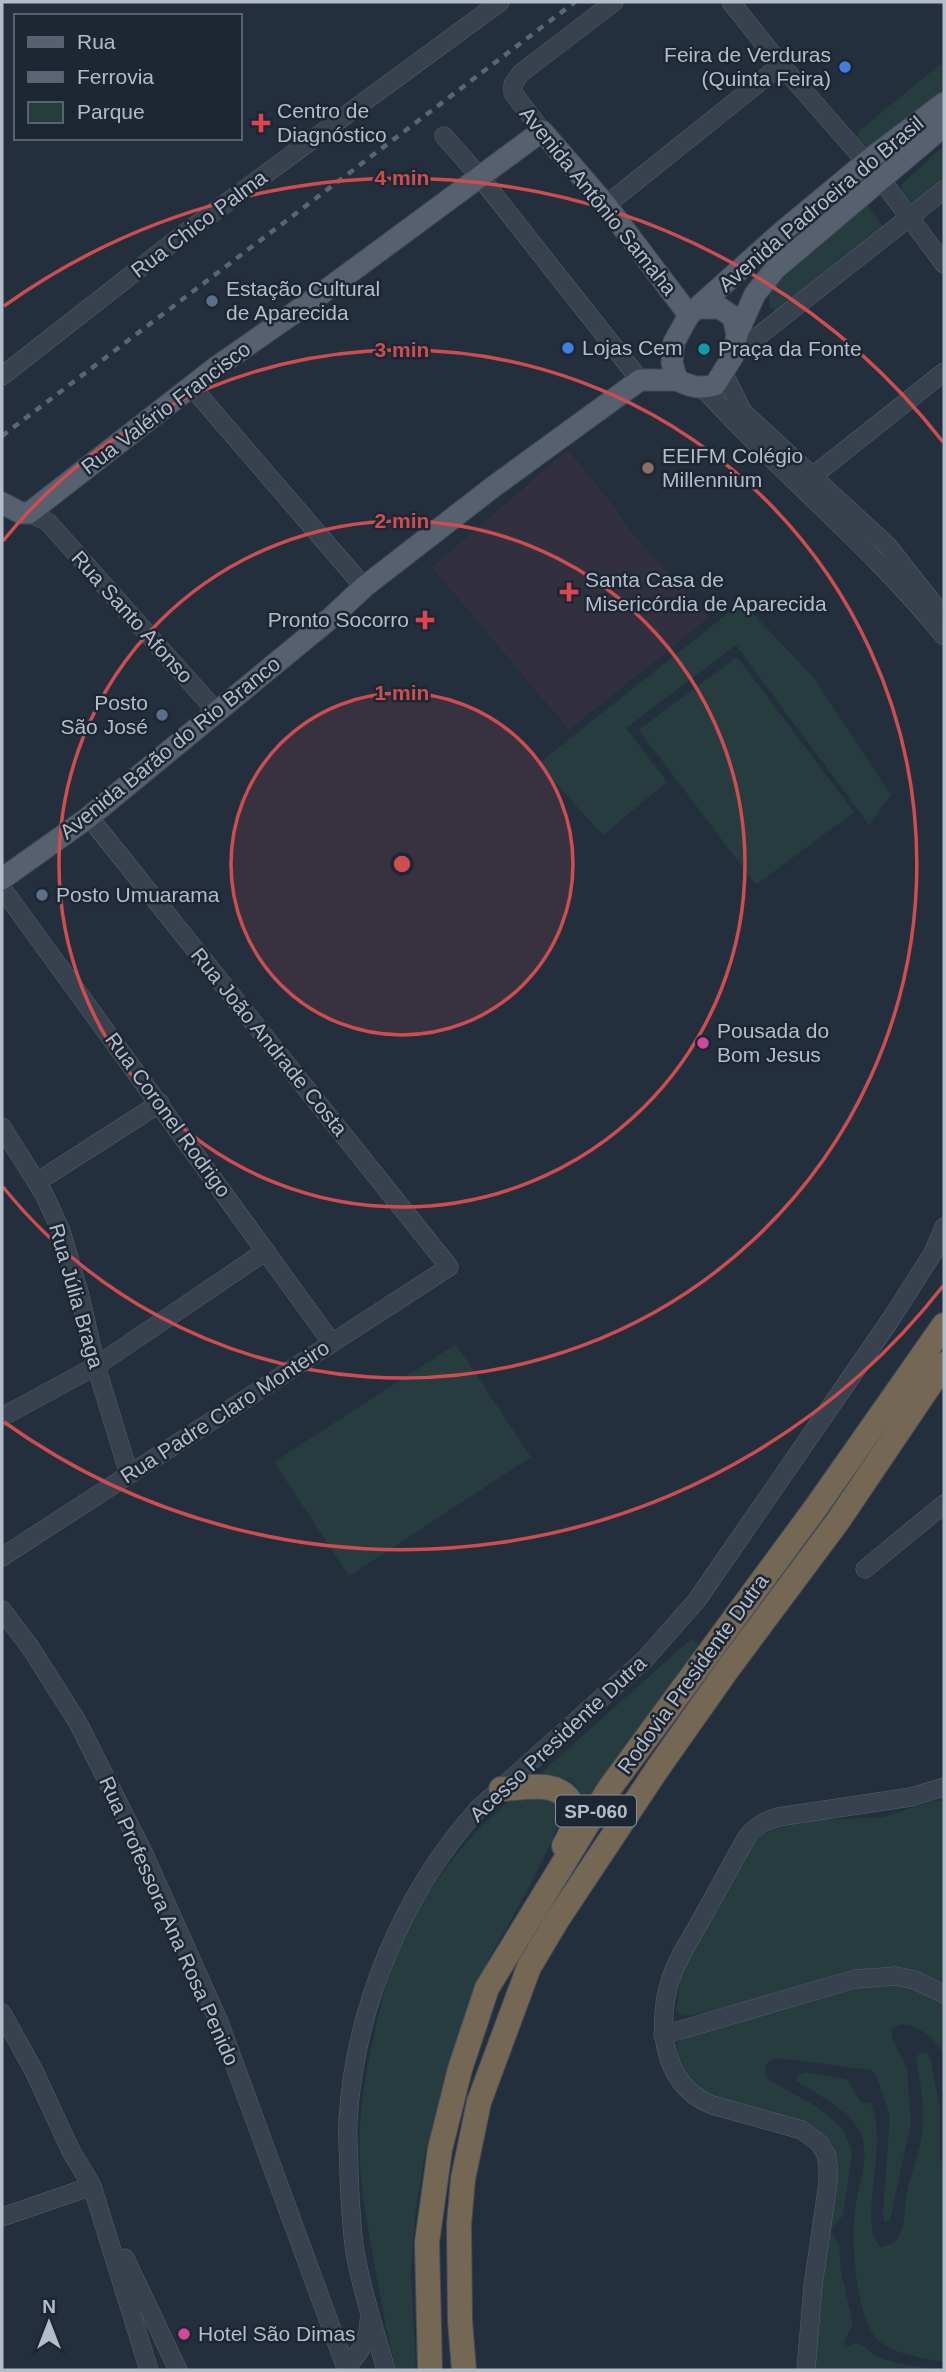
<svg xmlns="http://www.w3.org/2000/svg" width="946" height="2372" font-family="Helvetica,sans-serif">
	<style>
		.medical { fill: #32303f }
		.green { fill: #263c3f }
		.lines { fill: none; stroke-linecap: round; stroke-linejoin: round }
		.minor-casing { stroke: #565f6c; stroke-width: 19 }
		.major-casing { stroke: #414a57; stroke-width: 23 }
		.highway-casing { stroke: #434c59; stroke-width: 26 }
		.minor { stroke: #38414e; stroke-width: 18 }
		.major { stroke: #56606e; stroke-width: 21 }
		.highway { stroke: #746855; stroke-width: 24 }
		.rail { stroke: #5a6575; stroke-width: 4.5; stroke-dasharray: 7 7; stroke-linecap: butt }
		.ring { fill: none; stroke: #ce4d50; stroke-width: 3.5 }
		.shop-dot { fill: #3f7fe0; stroke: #1d2633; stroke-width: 2.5 }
		.health-dot { fill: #e0444e; stroke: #1d2633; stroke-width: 2.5 }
		.service-dot { fill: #5c6f8a; stroke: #1d2633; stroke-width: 2.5 }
		.culture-dot { fill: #0f9aa8; stroke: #1d2633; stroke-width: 2.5 }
		.education-dot { fill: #8d6e63; stroke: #1d2633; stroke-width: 2.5 }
		.hotel-dot { fill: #d1479c; stroke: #1d2633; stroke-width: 2.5 }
		.labels { text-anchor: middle; stroke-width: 5; stroke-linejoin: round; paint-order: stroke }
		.shield { fill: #1d2633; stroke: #878f9c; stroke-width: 2 }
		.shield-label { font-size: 19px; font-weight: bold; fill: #b4bcc9 }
		.poi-label { font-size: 21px; fill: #b4bcc9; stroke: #1d2633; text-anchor: start }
		.street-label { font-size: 21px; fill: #b4bcc9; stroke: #1d2633 }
		.centre { fill: #ce4d50; stroke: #1d2633; stroke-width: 3.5 }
		.ring-label { font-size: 21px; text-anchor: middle; font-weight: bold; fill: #ce4d50; stroke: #1d2633; stroke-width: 5; stroke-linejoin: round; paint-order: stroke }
	</style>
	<rect width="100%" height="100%" fill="#242f3e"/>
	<path class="medical" d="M 568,450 L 607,498 L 631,532 L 709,617 L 569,730 L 432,567 Z"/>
	<g class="green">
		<path d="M 944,61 L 944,91 L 876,146 L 867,146 L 856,138 L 859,131 Z"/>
		<path d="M 944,146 L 944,182 L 921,201 L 911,202 L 902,192 L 902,184 Z"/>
		<path d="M 866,204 L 885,229 L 778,312 L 770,307 L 769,295 L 774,286 Z"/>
		<path d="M 742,602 L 813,677 L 891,795 L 869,825 L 736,645 L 626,728 L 667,782 L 603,835 L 538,764 Z"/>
		<path d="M 737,657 L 854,812 L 756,885 L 639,730 Z"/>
		<path d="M 456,1344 L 531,1457 L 349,1576 L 274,1462 Z"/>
		<path d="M 691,1639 L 700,1645 L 584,1808 C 578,1776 568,1778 538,1776 Z"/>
		<path d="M 519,1793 L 549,1796 L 555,1804 L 559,1819 L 554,1836 L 532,1882 L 489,1959 L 467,2011 L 424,2159 L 415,2216 L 411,2273 L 416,2370 L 396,2370 C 386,2330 379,2291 372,2250 C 367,2221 361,2191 360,2161 C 358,2120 364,2079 373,2040 C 378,2017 383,1994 390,1973 C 415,1902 461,1839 519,1793 Z"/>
		<path d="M 932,1801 L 944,1801 L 944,1983 C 930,1976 915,1968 898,1967 C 840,1965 785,1994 730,2008 C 714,2012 697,2014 681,2016 L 676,2010 L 682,1970 L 750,1849 L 763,1834 L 780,1827 L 817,1820 L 884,1817 Z"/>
		<path d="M 870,1984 L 908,1984 L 944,2001 L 944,2066 C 943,2060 943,2054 940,2049 C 931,2034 906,2015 892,2030 L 892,2038 L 907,2068 L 911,2123 L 890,2220 L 884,2222 L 883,2212 L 890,2115 L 876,2075 L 871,2070 L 777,2058 C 768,2061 765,2064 765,2074 L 771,2081 C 800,2099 847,2115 852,2154 L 843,2215 L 831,2230 L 839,2245 L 841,2272 L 853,2324 L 844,2342 L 848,2347 C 862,2337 865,2351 877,2356 C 895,2365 920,2366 940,2370 L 812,2370 L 836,2158 C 831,2118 754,2113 722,2102 C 711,2098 693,2087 686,2079 C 677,2069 678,2054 677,2042 L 687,2036 L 852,1987 Z"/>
		<path d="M 926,2052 L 930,2058 L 940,2108 L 940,2158 L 944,2169 L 944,2362 C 923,2358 895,2355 878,2340 C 855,2318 850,2234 856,2204 C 860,2182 871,2152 859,2130 C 846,2108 817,2094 796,2081 L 798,2075 L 805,2072 L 848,2080 L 861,2103 L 870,2103 C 891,2140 855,2228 881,2247 C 889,2245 895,2243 899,2236 C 906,2224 904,2207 907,2193 C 911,2170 922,2148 923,2124 C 924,2101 920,2080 916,2058 L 920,2053 Z"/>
	</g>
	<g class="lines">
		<g class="minor-casing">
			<g id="minor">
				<path d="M 731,2 L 781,65 L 866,162"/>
				<path d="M 542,131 L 513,93 L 513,84 L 521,73 L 614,2"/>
				<path d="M 444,136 L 480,177 L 640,380"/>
				<path d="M 880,178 L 944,264"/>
				<path d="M 606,205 L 781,65"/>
				<path d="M 733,356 L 944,190"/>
				<path d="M 723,372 L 743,412 L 888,546 L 944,617"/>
				<path d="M 2,376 L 181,236 L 500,2"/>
				<path d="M 191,386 L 364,587"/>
				<path d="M 703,388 C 781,474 871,546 944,636"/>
				<path d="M 804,483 L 944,372"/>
				<path d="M 29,513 L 48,522 L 216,711"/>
				<path d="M 2,888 L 332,1343"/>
				<path d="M 2,1127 L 44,1194 L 61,1231 L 79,1292 L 96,1366 L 129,1474"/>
				<path d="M 37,1182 L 160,1103"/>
				<path d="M 2,1417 L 96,1366 L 266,1251"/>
				<path d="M 2,1557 L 449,1267 L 89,817"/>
				<path d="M 865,1569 L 944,1504"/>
				<path d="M 2,1610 L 30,1647 L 77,1721 L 143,1852 L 219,2022 L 346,2368"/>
				<path d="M 2,2013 L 34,2071 L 71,2151 L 92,2186 L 149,2370"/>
				<path d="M 663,2035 L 855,1979 L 896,1976 L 915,1980 L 944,1994"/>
				<path d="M 2,2217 L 92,2186"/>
				<path d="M 125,2258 L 178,2370"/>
				<path d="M 350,2363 C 362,2349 369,2339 369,2321"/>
				<path d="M 386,2370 C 375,2331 362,2292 355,2252 C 351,2226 350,2200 349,2173 C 349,2156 347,2138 348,2120 C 355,2007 403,1892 479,1808 L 646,1658 L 697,1600 L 891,1319 L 933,1253 L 944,1227"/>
				<path d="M 806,2370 L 813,2286 L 828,2183 L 828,2165 L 826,2154 L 819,2143 L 802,2130 L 712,2105 C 659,2084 655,2017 674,1970 C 680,1955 689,1941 697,1927 C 714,1897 730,1867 747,1837 C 756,1826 764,1821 778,1817 L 911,1797 L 944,1787"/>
			</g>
		</g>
		<g class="major-casing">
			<g id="major">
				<path d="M 700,308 L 720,308 L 733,317 L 737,334 L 733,356 L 715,385 C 700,389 691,387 677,380 L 672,363 L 674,342 L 689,315 L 783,231 L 866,162 L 944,103"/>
				<path d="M 737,334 L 755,294 L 775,269 L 944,126"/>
				<path d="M 2,503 L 21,513 L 29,513 L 215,368 L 314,299 L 542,131 L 606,205 L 689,315"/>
				<path d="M 2,879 L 89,817 L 332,617 L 364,587 L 493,487 L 640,380 L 677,380"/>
			</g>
		</g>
		<g class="highway-casing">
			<g id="highway">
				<path d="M 501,1789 C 525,1788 565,1778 573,1809 C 575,1822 571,1835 564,1846"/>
				<path d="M 430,2370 L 427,2242 L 440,2149 L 460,2069 L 487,1988 L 609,1789 L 817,1506 L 944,1325"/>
				<path d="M 464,2370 L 460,2321 L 459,2224 L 463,2179 L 479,2102 L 529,1967 L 557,1920 L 658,1768 L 727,1670 L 838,1521 L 944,1364"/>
			</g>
		</g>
		<use href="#minor" class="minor"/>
		<use href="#major" class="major"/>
		<use href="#highway" class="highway"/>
		<path class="rail" d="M 2,436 L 575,2"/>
	</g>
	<circle cx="402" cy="864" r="171" fill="#ce4d50" fill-opacity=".12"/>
	<g class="ring">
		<circle cx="402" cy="864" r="171"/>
		<circle cx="402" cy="864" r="343"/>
		<path d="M3 541A514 514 0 1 1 3 1187"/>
		<path d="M943 1286A686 686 0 0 1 4 1422M4 306A686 686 0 0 1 943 442"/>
	</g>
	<g class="shop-dot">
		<circle cx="845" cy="67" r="7"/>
		<circle cx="568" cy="348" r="7"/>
	</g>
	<g class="health-dot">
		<path d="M257.5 112.5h7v7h7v7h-7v7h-7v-7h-7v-7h7z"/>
		<path d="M565.5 581.5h7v7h7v7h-7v7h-7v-7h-7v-7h7z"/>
		<path d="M421.5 609.5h7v7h7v7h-7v7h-7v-7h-7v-7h7z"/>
	</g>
	<g class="service-dot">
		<circle cx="212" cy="301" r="7"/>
		<circle cx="162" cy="715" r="7"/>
		<circle cx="42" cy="895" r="7"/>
	</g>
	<circle class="culture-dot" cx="704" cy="349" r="7"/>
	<circle class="education-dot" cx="648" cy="468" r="7"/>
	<g class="hotel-dot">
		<circle cx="703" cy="1043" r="7"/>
		<circle cx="184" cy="2334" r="7"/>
	</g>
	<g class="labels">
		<rect class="shield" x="556" y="1795.5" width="80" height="31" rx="5"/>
		<g class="shield-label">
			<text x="596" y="1818">SP-060</text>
		</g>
		<g class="poi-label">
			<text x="831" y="62" text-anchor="end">Feira de Verduras<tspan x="831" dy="24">(Quinta Feira)</tspan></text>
			<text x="277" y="118">Centro de<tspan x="277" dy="24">Diagnóstico</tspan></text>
			<text x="226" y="296">Estação Cultural<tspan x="226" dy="24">de Aparecida</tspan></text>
			<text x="582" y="355">Lojas Cem</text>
			<text x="718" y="356">Praça da Fonte</text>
			<text x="662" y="463">EEIFM Colégio<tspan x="662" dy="24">Millennium</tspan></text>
			<text x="585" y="587">Santa Casa de<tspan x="585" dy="24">Misericórdia de Aparecida</tspan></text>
			<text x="409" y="627" text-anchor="end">Pronto Socorro</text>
			<text x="148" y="710" text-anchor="end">Posto<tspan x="148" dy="24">São José</tspan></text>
			<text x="56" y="902">Posto Umuarama</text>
			<text x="717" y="1038">Pousada do<tspan x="717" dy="24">Bom Jesus</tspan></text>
			<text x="198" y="2341">Hotel São Dimas</text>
		</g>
		<g class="street-label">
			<text transform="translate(598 201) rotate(51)" y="7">Avenida Antônio Samaha</text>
			<text transform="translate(821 204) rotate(-40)" y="7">Avenida Padroeira do Brasil</text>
			<text transform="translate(199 224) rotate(-37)" y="7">Rua Chico Palma</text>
			<text transform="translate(166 408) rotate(-37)" y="7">Rua Valério Francisco</text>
			<text transform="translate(132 617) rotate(48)" y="7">Rua Santo Afonso</text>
			<text transform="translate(170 748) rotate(-39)" y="7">Avenida Barão do Rio Branco</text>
			<text transform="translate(269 1042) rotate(51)" y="7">Rua João Andrade Costa</text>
			<text transform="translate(168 1115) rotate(54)" y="7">Rua Coronel Rodrigo</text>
			<text transform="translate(76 1296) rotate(74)" y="7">Rua Júlia Braga</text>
			<text transform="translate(225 1412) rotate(-33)" y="7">Rua Padre Claro Monteiro</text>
			<text transform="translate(693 1674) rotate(-54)" y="7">Rodovia Presidente Dutra</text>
			<text transform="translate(558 1739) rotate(-43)" y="7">Acesso Presidente Dutra</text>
			<text transform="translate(169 1921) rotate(66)" y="7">Rua Professora Ana Rosa Penido</text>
		</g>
	</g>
	<circle cx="402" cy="864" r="10" class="centre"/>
	<g class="ring-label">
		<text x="402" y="185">4 min</text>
		<text x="402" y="357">3 min</text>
		<text x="402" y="528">2 min</text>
		<text x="402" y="700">1 min</text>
	</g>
	<rect width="946" height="2372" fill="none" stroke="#b4bcc9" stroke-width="7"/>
	<rect x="14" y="14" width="228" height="126" fill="#1d2633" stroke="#59626f" stroke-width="2"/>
	<rect x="28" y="37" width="35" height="10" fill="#56606e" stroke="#59626f" stroke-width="2"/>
	<text x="77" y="49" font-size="21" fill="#b4bcc9">Rua</text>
	<rect x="28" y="72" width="35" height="10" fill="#5a6575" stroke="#59626f" stroke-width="2"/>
	<text x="77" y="84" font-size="21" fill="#b4bcc9">Ferrovia</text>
	<rect x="28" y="102" width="35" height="21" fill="#263c3f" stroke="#59626f" stroke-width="2"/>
	<text x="77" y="119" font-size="21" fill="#b4bcc9">Parque</text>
	<g transform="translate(49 2323)" stroke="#1d2633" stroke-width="5" paint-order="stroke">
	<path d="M0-5L12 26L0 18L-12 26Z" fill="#b4bcc9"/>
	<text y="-10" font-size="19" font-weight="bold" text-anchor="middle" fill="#b4bcc9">N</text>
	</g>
</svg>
